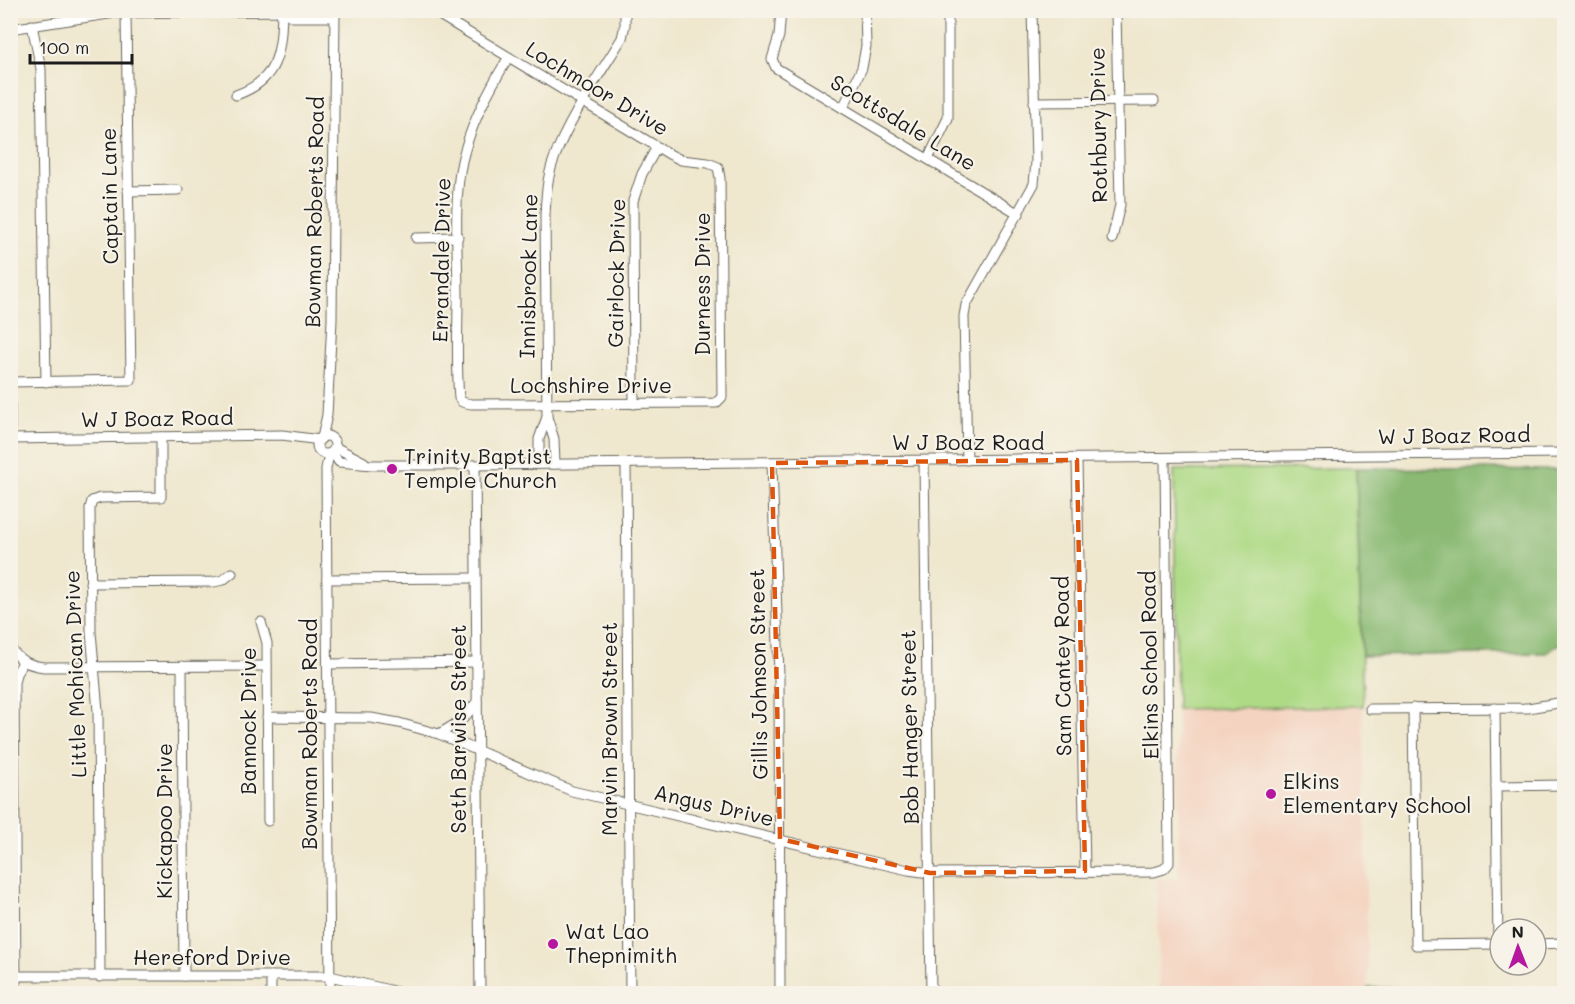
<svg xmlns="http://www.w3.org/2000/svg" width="1575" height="1004" font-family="Mali,sans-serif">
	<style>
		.built { fill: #f4d3c0 }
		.green { fill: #aeda86; stroke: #657b51; stroke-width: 1.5 }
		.forest { fill: #8aba73; stroke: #536b48; stroke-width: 1.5 }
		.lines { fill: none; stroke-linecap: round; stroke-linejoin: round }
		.minor-casing { stroke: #66635a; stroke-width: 11 }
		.minor { stroke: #fff; stroke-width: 9 }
		.marked { fill: none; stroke: #de560d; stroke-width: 4.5; stroke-dasharray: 12 8; stroke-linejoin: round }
		.poi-dot { fill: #b5179e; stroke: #f7f3e8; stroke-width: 2 }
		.labels { text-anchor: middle; stroke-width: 4.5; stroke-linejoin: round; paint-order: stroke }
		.street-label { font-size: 21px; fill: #1c1c1c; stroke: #f7f3e8 }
		.poi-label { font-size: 21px; fill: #1c1c1c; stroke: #f7f3e8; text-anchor: start }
	</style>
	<rect width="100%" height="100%" fill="#f7f3e8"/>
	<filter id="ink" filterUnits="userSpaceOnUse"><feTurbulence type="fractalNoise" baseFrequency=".0167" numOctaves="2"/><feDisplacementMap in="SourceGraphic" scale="12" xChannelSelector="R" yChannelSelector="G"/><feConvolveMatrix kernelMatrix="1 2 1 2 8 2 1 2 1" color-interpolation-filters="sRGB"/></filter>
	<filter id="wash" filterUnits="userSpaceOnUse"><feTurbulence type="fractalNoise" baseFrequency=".008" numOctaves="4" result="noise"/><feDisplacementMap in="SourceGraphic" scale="24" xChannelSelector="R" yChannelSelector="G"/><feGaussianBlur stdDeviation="1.35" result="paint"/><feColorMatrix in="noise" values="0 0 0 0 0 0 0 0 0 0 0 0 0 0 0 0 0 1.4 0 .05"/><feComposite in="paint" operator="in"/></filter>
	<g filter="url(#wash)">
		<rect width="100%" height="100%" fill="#efe7ce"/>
		<path class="built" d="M 1363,706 L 1368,993 L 1159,993 L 1157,879 L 1179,878 L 1177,709 Z"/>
		<path class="green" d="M 1356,468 L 1363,706 L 1177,709 L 1174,470 Z"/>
		<g class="forest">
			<path d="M 1356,468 L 1564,470 L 1564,640 L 1546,653 L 1362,656 Z"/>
			<rect x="1368" y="988" width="44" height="5"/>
		</g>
	</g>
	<g filter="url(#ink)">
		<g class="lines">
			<g class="minor-casing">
				<g id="minor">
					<path d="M 285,10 L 282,11 L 293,17 L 335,17"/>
					<path d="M 431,10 C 510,58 590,106 669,154 L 681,160 L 708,163 L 718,167 L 720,178 L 722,397 L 716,403 L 471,404 L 462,402 L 459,398 C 456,365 458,330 458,297 C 458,255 453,202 462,161 C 471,123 488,90 509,57"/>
					<path d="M 781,10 L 779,36 L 772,59 L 776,68 L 1019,214"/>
					<path d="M 32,25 L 41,69 L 46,382"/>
					<path d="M 10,29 L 115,13 L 282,11"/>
					<path d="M 236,95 C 279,80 281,51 282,10"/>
					<path d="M 1034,102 L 1154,101"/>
					<path d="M 843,108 L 862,68 L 866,46 L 865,10"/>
					<path d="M 928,159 L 948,118 L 948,10"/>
					<path d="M 128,191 L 178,190"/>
					<path d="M 416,238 L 458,237"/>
					<path d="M 1112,239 L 1120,205 L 1116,10"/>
					<path d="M 10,382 L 131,380 L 126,12"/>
					<path d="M 10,393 L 10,434"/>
					<path d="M 634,404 L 633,201 L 642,174 L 657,147"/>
					<circle cx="326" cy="445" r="9"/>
					<path d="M 322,438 L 327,415 L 332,320 L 335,10"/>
					<path d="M 10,439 L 282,435 L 320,440"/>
					<path d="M 335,447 L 364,462"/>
					<path d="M 332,452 L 339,462 L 372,465 L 475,465 L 1564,453"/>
					<path d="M 329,454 L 326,469 L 330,994"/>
					<path d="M 967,460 L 964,316 L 966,305 L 1034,184 L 1036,162 L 1032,10"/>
					<path d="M 1077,460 L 1085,871"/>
					<path d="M 924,461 L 931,994"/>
					<path d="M 772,463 L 779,676 L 780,994"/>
					<path d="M 539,464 L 539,439 L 547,417"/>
					<path d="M 555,464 L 554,439 L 547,417 L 545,215 C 546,196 547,177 554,159 C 568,120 600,74 622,38 L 625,25 L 625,10"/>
					<path d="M 626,464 L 630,994"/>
					<path d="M 475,465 L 480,994"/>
					<path d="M 327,579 L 476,578"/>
					<path d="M 90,583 L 214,582 L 223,580 L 232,573"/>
					<path d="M 261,622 L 267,643 L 268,821"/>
					<path d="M 10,648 C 20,661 28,665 44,667 L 267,666"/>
					<path d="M 328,664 L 477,662"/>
					<path d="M 182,666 L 184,976"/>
					<path d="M 1413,708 L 1416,945 L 1500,944"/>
					<path d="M 1495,708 L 1498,944"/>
					<path d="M 1370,709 L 1528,708 L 1564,702"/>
					<path d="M 267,717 L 371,718 L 399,723 L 439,734 L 572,791 L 908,870 L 930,873 L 1154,872 L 1164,869 L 1169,863 L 1165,458"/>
					<path d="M 439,734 L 462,720 L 477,702"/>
					<path d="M 1496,786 L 1564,785"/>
					<path d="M 1536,944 L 1564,943"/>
					<path d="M 16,976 L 330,976 L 406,994"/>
					<path d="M 271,976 L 271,994"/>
					<path d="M 100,977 L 98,711 L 91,632 L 90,508 L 92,501 L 100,498 L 161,497 L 161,437"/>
					<path d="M 16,994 L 14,683 L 16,674 L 23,662"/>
				</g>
			</g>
			<use href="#minor" class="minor"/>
		</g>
	</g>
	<path class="marked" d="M 1077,460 L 1085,871 L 930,873 L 780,839 L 772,463 Z"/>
	<g class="poi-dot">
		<circle cx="392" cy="469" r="6"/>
		<circle cx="1271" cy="794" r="6"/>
		<circle cx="553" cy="944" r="6"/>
	</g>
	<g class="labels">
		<g class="street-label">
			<text transform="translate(597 89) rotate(31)" y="7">Lochmoor Drive</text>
			<text transform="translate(903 123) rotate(31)" y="7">Scottsdale Lane</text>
			<text transform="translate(1099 125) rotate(-91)" y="7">Rothbury Drive</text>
			<text transform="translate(110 196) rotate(-91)" y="7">Captain Lane</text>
			<text transform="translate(315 212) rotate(-89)" y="7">Bowman Roberts Road</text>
			<text transform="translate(442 260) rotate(-89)" y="7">Errandale Drive</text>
			<text transform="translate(617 273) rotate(-89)" y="7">Gairlock Drive</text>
			<text transform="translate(529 276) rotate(-89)" y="7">Innisbrook Lane</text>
			<text transform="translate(703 284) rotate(-90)" y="7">Durness Drive</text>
			<text x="591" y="393">Lochshire Drive</text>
			<text transform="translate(157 419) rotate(-1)" y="7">W J Boaz Road</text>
			<text transform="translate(1454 436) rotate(-1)" y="7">W J Boaz Road</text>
			<text x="968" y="450">W J Boaz Road</text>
			<text transform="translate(1150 665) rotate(-91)" y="7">Elkins School Road</text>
			<text transform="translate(1063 666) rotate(-91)" y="7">Sam Cantey Road</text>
			<text transform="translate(76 674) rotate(-92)" y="7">Little Mohican Drive</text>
			<text transform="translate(759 674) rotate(-91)" y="7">Gillis Johnson Street</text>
			<text transform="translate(249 721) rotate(-90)" y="7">Bannock Drive</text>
			<text transform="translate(910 727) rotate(-91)" y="7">Bob Hanger Street</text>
			<text transform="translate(459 729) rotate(-90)" y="7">Seth Barwise Street</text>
			<text transform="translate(610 729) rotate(-90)" y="7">Marvin Brown Street</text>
			<text transform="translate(310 734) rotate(-90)" y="7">Bowman Roberts Road</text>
			<text transform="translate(714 806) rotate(13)" y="7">Angus Drive</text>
			<text transform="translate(165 821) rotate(-90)" y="7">Kickapoo Drive</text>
			<text x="212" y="965">Hereford Drive</text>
		</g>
		<g class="poi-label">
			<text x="404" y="464">Trinity Baptist<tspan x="404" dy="24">Temple Church</tspan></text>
			<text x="1283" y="789">Elkins<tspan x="1283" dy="24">Elementary School</tspan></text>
			<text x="565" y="939">Wat Lao<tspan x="565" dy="24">Thepnimith</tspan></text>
		</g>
	</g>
	<rect width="1575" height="1004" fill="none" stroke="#f7f3e8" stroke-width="36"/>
	<g transform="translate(1518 947) rotate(359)"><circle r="28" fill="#f7f3e8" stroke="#9f9d96" stroke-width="1.5"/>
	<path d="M0-4.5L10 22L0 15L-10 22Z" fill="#b5179e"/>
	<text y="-9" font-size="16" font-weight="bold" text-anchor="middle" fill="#1c1c1c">N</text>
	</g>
	<path d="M30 54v9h102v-9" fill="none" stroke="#1c1c1c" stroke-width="3"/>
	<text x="39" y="54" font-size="18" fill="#1c1c1c" stroke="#f7f3e8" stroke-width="4.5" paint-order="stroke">100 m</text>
</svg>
